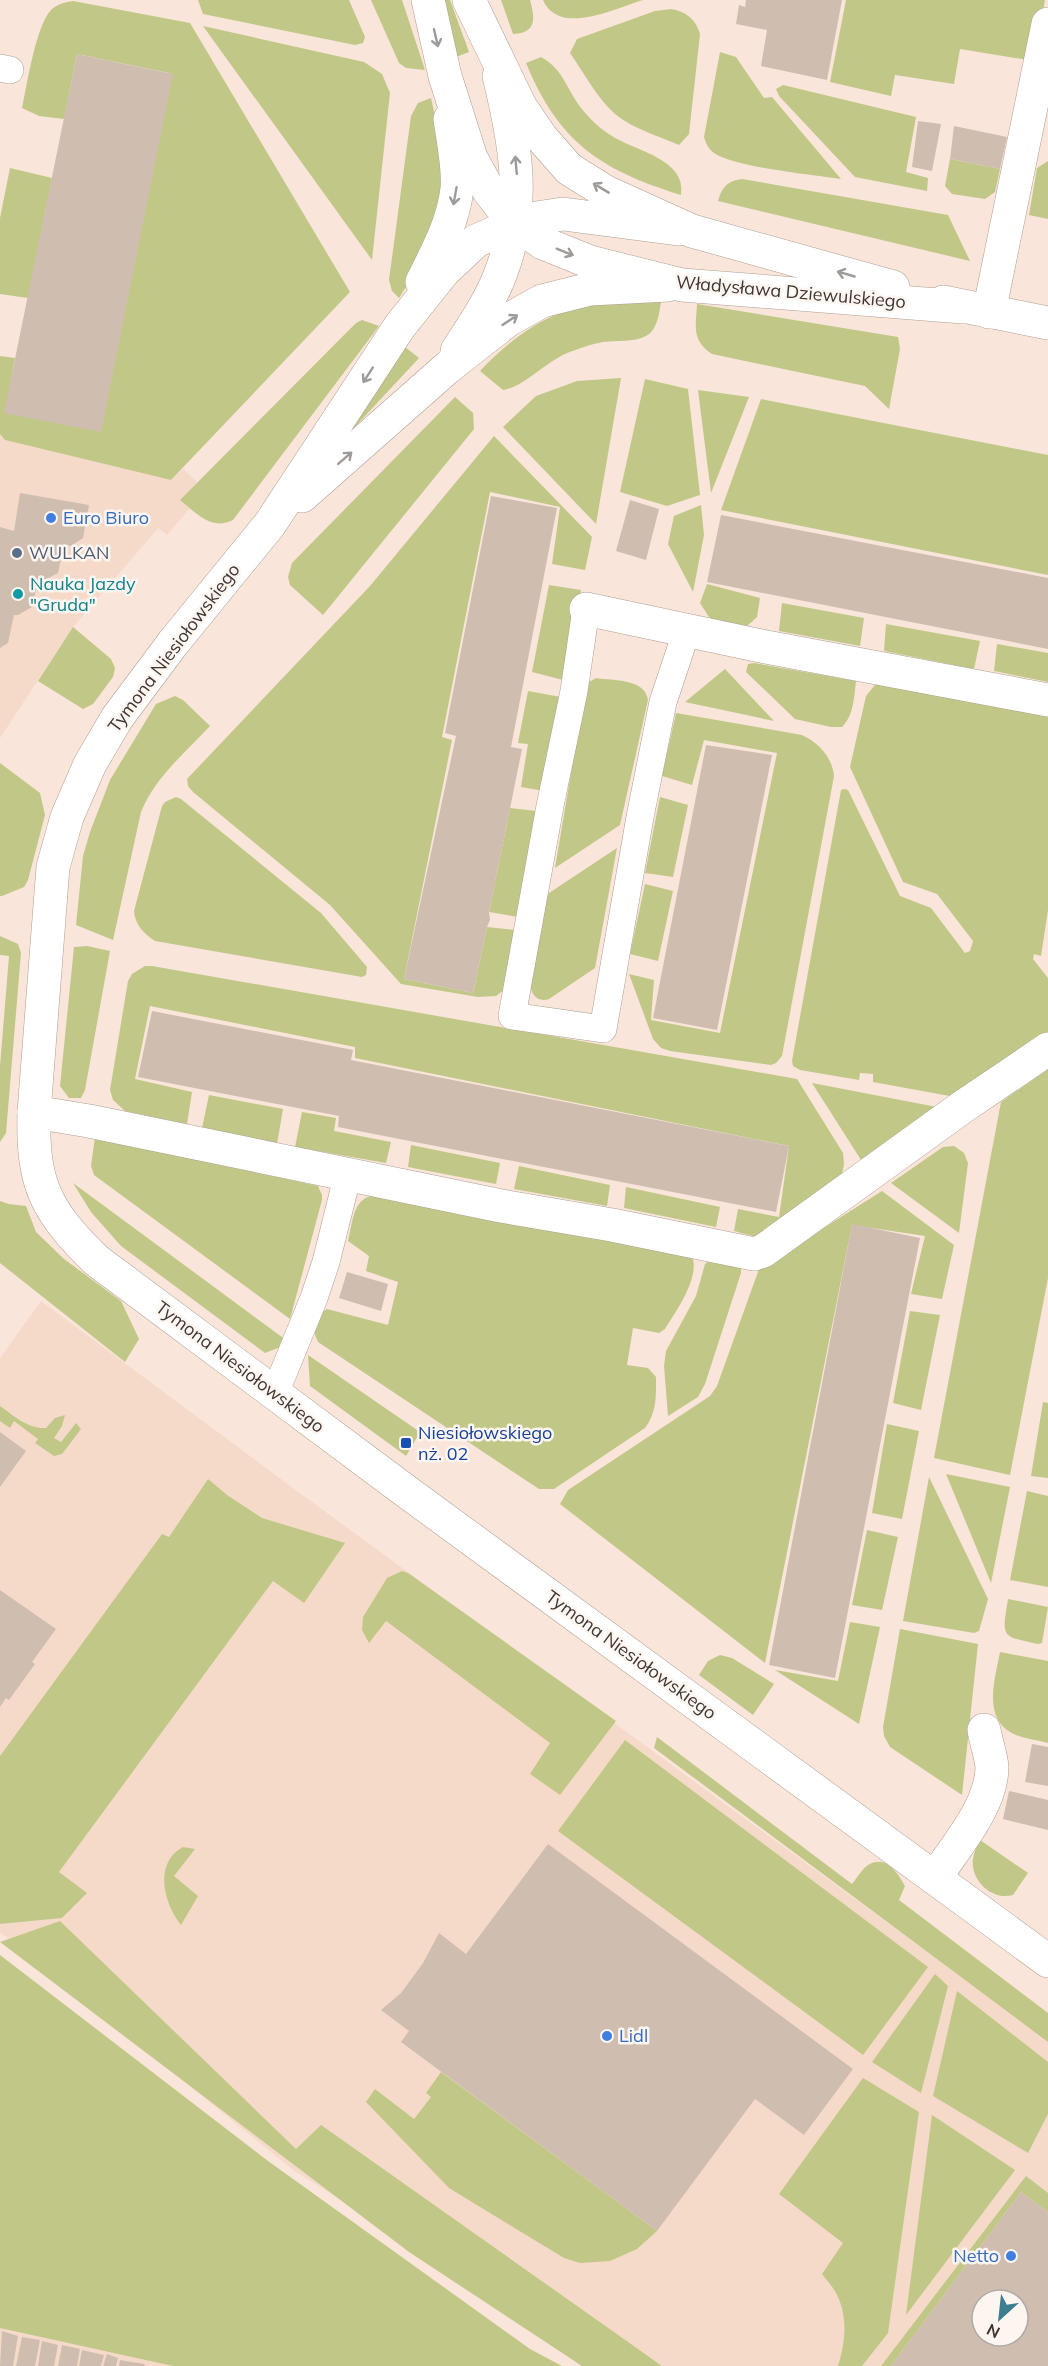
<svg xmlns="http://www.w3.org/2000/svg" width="1048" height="2366" font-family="Mulish,sans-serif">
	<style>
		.built { fill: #f5dac9; fill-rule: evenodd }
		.green { fill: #c1c887 }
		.building { fill: #cfbeb0; fill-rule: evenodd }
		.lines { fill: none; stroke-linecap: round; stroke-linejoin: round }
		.lane-casing { stroke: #b09e92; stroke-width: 28 }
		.street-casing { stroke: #b09e92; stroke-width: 34 }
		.secondary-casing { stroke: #b09e92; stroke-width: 34 }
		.lane { stroke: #fff; stroke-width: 27 }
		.street { stroke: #fff; stroke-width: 33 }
		.secondary { stroke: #fff; stroke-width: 33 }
		.oneway { stroke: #9e9a98 }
		.shop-dot { fill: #3f7fe0; stroke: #fdf5f0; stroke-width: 2 }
		.service-dot { fill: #5c6f8a; stroke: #fdf5f0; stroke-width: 2 }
		.culture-dot { fill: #0f9aa8; stroke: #fdf5f0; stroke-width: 2 }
		.transit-dot { fill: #1a4fb4; stroke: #fdf5f0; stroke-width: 2 }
		.labels { text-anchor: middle; stroke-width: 5; stroke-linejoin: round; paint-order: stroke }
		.street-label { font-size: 18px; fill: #3d3631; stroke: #fdf5f0 }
		.shop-label { font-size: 18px; fill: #366cbe; stroke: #fdf5f0; text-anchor: start }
		.service-label { font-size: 18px; fill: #4e5e75; stroke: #fdf5f0; text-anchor: start }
		.culture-label { font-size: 18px; fill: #0d838f; stroke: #fdf5f0; text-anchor: start }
		.transit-label { font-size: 18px; fill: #164399; stroke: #fdf5f0; text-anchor: start }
	</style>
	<rect width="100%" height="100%" fill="#f9e5d9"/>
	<g class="built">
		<path d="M 0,434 L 5,440 L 171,480 L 183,469 L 197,482 L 181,500 L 190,508 L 167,535 L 158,528 L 73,627 L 0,738 Z"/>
		<path d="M 41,1301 L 301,1494 L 1048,2040 L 1048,2366 L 601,2366 L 292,2169 L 0,1932 L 0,1358 ZM 982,2300 L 1018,2300 L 1018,2336 L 982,2336 Z"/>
		<path d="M 0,2322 L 240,2366 L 0,2366 Z"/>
	</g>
	<g class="green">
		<path d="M 198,0 L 349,0 L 365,37 L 363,43 L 355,45 L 203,14 Z"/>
		<path d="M 371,0 L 402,0 L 425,70 L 406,68 L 399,63 Z"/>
		<path d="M 440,0 L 450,0 L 469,52 L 454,58 Z"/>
		<path d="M 501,0 L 530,0 C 535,18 537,33 513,34 Z"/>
		<path d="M 543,0 L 643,0 C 616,8 559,37 543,0 Z"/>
		<path d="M 846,0 L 1045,0 L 1034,61 L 960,49 L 954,84 L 895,75 L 891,96 L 830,82 Z"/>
		<path d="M 73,1 L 190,23 L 350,292 L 171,480 L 5,440 L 0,434 L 0,356 L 15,358 L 5,413 L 169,73 L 77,54 L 64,119 L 39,116 L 22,108 C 27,85 36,24 52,9 C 58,4 65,2 73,1 Z"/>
		<path d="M 671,9 C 685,11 696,19 700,34 L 689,134 L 679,145 C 659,136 633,129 615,114 C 597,98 584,73 570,53 L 577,39 L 655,11 Z"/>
		<path d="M 203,26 L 364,62 L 382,74 L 390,93 L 372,260 Z"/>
		<path d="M 720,52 L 736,57 L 764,98 L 772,97 L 841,179 C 814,175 733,167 714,153 C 708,148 706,144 704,137 Z"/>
		<path d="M 541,57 C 564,70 566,88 581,108 C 589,118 600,129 612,136 C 635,151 687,159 681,195 C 601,170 559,143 526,63 Z"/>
		<path d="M 783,85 L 916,117 L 906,172 L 928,178 L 927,191 L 855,177 L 779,96 L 776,89 Z"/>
		<path d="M 431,98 L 440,139 L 443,174 L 441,202 L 409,282 L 399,298 L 392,291 L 389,280 L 411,116 L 418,103 Z"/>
		<path d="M 950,159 L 1000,169 L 995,192 L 985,199 L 952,194 L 945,186 Z"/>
		<path d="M 1048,161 L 1048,219 L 1029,215 L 1037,168 Z"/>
		<path d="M 10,168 L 52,178 L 28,298 L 0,294 L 0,218 Z"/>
		<path d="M 742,179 L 948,215 L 970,261 L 718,201 C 722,187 727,181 742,179 Z"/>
		<path d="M 662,295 C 660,307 659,326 649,334 C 637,343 617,340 603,342 C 591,344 578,349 567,353 C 546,362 522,388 503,390 L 480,371 C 509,340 543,315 584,305 C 609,298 637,298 662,295 Z"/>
		<path d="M 697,304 L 898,337 L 900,349 L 889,409 L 865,386 L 712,354 C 691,340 696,326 697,304 Z"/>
		<path d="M 362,320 L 379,326 L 233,520 C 212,531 196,513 180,500 L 356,323 Z"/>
		<path d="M 405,347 L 419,358 L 338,445 Z"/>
		<path d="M 621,378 L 596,524 L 503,427 L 536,396 L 577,381 Z"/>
		<path d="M 645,379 L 688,389 L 700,495 L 667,506 L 620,492 Z"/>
		<path d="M 698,390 L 749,397 L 711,493 Z"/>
		<path d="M 455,397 L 473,413 L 474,429 L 323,615 L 290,585 L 288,577 L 292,563 Z"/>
		<path d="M 761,399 L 1048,455 L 1048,575 L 721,510 Z"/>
		<path d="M 494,436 L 592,537 L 585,570 L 552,564 L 560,507 L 490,492 L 442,737 L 452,740 L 404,979 L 473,993 L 487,927 L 516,930 L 505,989 L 496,996 L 478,997 L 401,984 L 330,905 L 193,792 L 188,786 L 187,779 L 370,586 Z"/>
		<path d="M 701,505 L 704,535 L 693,592 L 668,544 L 674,516 Z"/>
		<path d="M 707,584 L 760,598 L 757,617 L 746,627 L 720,627 L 709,617 L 700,603 Z"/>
		<path d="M 549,585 L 581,590 L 563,680 L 532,672 Z"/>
		<path d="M 782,603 L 864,618 L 860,646 L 779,631 Z"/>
		<path d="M 886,624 L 980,641 L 974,669 L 884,651 Z"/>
		<path d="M 73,627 L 111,659 L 115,668 L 113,677 L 93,704 L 83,709 L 38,681 Z"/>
		<path d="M 997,644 L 1048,653 L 1048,682 L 994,671 Z"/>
		<path d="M 754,663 L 856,681 C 854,697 854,715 842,727 L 831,727 L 795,719 L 746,672 L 748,664 Z"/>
		<path d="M 725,669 L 774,721 L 685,702 Z"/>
		<path d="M 596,678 C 613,681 645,678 648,700 L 620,825 L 555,868 L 585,690 L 589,682 Z"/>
		<path d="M 881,684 L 1048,716 L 1048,910 L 1041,956 L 1034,954 L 1033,959 L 1048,978 L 1048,1035 L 955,1097 L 873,1082 L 873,1074 L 860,1073 L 859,1080 L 800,1070 L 793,1066 L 792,1061 L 841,790 L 844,789 L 848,790 L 900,896 L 931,908 L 965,953 L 970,951 L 973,941 L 937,894 L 903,882 L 850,767 L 866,696 L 875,685 Z"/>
		<path d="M 528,691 L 561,697 L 544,791 L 521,787 L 528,744 L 518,743 Z"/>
		<path d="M 175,696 L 183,700 L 210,726 C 185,753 155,777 141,812 L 113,940 L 76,925 L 83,856 L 90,832 L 110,780 L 156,704 Z"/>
		<path d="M 676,713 L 802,735 C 819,743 832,757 834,776 L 782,1056 L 776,1063 L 771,1065 L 670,1051 L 661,1048 L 653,1039 L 629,974 L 654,980 L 651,1020 L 720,1033 L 777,753 L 704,740 L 692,785 L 662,776 Z"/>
		<path d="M 0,763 L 40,793 L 45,815 L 28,880 L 24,887 L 2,896 L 0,896 Z"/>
		<path d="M 176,797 L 181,799 L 321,913 L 367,967 L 366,975 L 362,977 L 155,941 C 144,934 135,925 134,911 L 162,806 L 165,802 Z"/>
		<path d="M 660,797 L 688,805 L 673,877 L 645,873 Z"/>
		<path d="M 510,808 L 536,811 L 518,917 L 489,912 Z"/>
		<path d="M 617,848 L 595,968 L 549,999 C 537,1003 531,994 530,984 L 546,895 Z"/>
		<path d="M 645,884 L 673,891 L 658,961 L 630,954 Z"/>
		<path d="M 0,936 L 18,944 L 21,953 L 6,1133 L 0,1142 L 0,1066 L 9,956 L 0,955 Z"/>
		<path d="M 87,946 L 110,951 L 85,1090 L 81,1098 L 69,1098 L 60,1086 L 74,947 Z"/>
		<path d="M 145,966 L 152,966 L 797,1079 L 843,1153 L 844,1164 L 842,1174 L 760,1238 L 734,1231 L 738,1209 L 779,1217 L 789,1146 L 355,1058 L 355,1047 L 150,1006 L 135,1079 L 192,1092 L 187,1124 L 125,1111 L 113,1100 L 110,1090 L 128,981 L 132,974 Z"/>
		<path d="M 1048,1069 L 1048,1278 L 1010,1475 L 934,1458 L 1001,1102 Z"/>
		<path d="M 812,1083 L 942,1108 L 863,1163 Z"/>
		<path d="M 209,1095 L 283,1109 L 277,1144 L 202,1128 Z"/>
		<path d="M 302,1112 L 336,1118 L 334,1131 L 391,1142 L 386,1163 L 295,1147 Z"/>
		<path d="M 95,1137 L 318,1186 L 322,1195 L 322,1200 L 290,1319 L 94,1175 L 91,1166 Z"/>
		<path d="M 411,1145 L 500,1163 L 496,1184 L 408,1167 Z"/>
		<path d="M 954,1146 L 964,1153 L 968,1163 L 959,1233 L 891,1183 L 943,1147 Z"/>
		<path d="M 519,1166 L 610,1185 L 607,1206 L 514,1189 Z"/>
		<path d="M 73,1183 L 286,1340 L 283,1346 L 265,1353 L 121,1246 L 91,1212 Z"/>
		<path d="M 626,1187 L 720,1207 L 716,1227 L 624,1208 Z"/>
		<path d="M 882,1191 L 954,1245 L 942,1299 L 911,1294 L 925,1236 L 852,1225 L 765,1663 L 560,1504 L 568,1490 L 710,1396 L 717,1386 L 759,1269 Z"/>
		<path d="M 374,1195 L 687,1255 L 693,1259 C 698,1281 676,1311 665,1329 L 659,1333 L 633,1328 L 627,1365 L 648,1368 L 656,1377 C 656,1396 657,1412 645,1428 L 554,1489 L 539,1489 L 318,1342 L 313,1330 L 322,1312 L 327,1309 L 388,1325 L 398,1282 L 366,1271 L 369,1256 L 348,1241 C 353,1223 352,1199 374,1195 Z"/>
		<path d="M 0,1201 L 9,1204 L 26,1206 L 36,1232 L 64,1259 L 121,1301 L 139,1339 L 125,1362 L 0,1263 Z"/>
		<path d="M 709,1261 L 741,1267 L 741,1273 L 705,1384 L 698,1397 L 668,1416 L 664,1366 L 666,1351 L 696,1296 L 705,1264 Z"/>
		<path d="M 910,1311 L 940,1315 L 921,1410 L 893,1403 Z"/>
		<path d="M 308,1355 L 420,1432 L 406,1456 L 310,1386 Z"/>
		<path d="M 1043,1402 L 1048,1403 L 1048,1478 L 1031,1476 Z"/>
		<path d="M 0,1406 C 14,1416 28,1429 46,1428 L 55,1418 L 65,1415 L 62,1426 L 54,1438 L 61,1442 L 76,1423 L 81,1429 L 62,1454 L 54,1456 L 35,1443 L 38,1439 L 14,1421 L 10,1428 L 0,1421 Z"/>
		<path d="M 887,1424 L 919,1431 L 902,1519 L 872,1513 Z"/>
		<path d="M 946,1474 L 1010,1487 L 991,1583 Z"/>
		<path d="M 929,1477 L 988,1599 L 979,1631 L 974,1633 L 903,1621 Z"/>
		<path d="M 208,1479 L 227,1495 L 262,1518 L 345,1543 L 304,1603 L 273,1581 L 59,1872 L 87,1893 L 62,1918 L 0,1924 L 0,1756 L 162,1534 L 169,1537 Z"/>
		<path d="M 1027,1491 L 1048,1496 L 1048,1587 L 1010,1580 Z"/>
		<path d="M 867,1530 L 898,1537 L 882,1610 L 852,1605 Z"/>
		<path d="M 402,1571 L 408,1573 L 616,1721 L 560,1795 L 530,1774 L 550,1743 L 386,1621 L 369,1643 L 362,1630 L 363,1617 L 387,1578 Z"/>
		<path d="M 1008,1599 L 1048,1607 L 1042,1643 L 1038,1644 C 1000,1636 1002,1637 1008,1599 Z"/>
		<path d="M 850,1622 L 880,1627 L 859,1724 L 775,1670 L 838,1681 Z"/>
		<path d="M 900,1629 L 978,1644 L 962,1795 L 890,1747 L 884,1736 L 883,1727 Z"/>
		<path d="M 1000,1652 L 1048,1661 L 1048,1743 C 1038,1740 1026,1739 1016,1735 C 981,1720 995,1680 1000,1652 Z"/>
		<path d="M 720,1655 L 732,1658 L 774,1684 L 753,1715 L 699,1675 L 708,1661 Z"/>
		<path d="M 657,1737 L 852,1884 C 857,1878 862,1869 868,1865 C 886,1854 898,1873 905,1886 L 899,1900 L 1048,2013 L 1048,2042 L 654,1748 Z"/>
		<path d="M 625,1740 L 928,1967 L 863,2055 L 558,1831 Z"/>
		<path d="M 980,1840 L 1028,1873 L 1013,1895 C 992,1901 970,1880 973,1859 C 974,1852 977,1846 980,1840 Z"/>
		<path d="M 183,1847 L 195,1849 L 174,1876 L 198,1896 L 181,1925 C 164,1904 153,1863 183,1847 Z"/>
		<path d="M 60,1921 L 296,2149 L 321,2125 L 662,2366 L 582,2366 L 409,2252 L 0,1942 Z"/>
		<path d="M 0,1955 L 268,2161 L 530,2349 L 562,2366 L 173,2366 L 0,2328 Z"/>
		<path d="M 935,1974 L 948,1986 L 921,2093 L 872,2062 Z"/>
		<path d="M 957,1991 L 1048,2062 L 1048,2114 L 1028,2153 L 933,2096 Z"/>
		<path d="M 441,2072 L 657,2231 L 637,2249 L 610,2261 L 580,2263 L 564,2258 L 449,2188 L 366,2102 L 375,2089 L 414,2119 L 431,2097 L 426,2093 Z"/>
		<path d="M 863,2078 L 919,2112 L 888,2333 L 862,2366 L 838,2366 C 845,2344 848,2319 838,2297 C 835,2289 827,2281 822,2274 L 843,2243 L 779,2194 Z"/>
		<path d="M 932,2115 L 1015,2170 L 906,2315 Z"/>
		<path d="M 1026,2176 L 1048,2193 L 1048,2212 L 1021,2192 L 891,2366 L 881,2366 Z"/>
	</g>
	<g class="building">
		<path d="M 746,0 L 842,0 L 827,80 L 761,66 L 767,30 L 736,24 L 739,5 L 745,7 Z"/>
		<path d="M 77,54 L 173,74 L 101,432 L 4,413 Z"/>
		<path d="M 918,121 L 941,124 L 932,171 L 912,167 Z"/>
		<path d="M 954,126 L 1007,137 L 1000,169 L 950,159 Z"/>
		<path d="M 20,493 L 89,505 L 83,538 L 71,546 L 64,544 L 58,573 L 43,581 L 38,581 L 32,607 L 18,615 L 14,615 L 8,643 L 0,648 L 0,527 L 14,531 Z"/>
		<path d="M 491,496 L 557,508 L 511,747 L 522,749 L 489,912 L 490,920 L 487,927 L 473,993 L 404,979 L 456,736 L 445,733 Z"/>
		<path d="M 630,500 L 659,509 L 646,560 L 616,551 Z"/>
		<path d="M 721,515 L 1048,578 L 1048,649 L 707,582 Z"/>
		<path d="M 706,745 L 772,755 L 717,1030 L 653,1018 Z"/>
		<path d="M 152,1011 L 353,1050 L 351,1060 L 789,1146 L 776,1212 L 338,1127 L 339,1116 L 138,1077 Z"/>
		<path d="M 852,1224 L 920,1238 L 835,1678 L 769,1665 Z"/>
		<path d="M 347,1272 L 388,1284 L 381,1311 L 339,1298 Z"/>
		<path d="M 0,1432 L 26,1451 L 0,1487 Z"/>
		<path d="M 0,1590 L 56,1629 L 32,1662 L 35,1664 L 9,1700 L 6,1698 L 0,1707 Z"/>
		<path d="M 1032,1744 L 1048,1747 L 1048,1786 L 1025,1782 Z"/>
		<path d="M 1009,1791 L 1048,1800 L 1048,1830 L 1003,1819 Z"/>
		<path d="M 548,1844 L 853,2069 L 804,2135 L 755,2099 L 657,2231 L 401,2042 L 409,2031 L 381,2010 L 401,1993 L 423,1963 L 439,1933 L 466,1954 Z"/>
		<path d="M 1021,2192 L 1048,2212 L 1048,2366 L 891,2366 ZM 982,2300 L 1018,2300 L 1018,2336 L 982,2336 Z"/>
		<path d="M 2,2331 L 18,2336 L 13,2366 L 0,2366 Z"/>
		<path d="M 22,2337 L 40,2340 L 35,2366 L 16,2366 Z"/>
		<path d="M 42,2341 L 58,2345 L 54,2366 L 38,2366 Z"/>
		<path d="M 62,2345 L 80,2349 L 77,2366 L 58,2366 Z"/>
		<path d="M 82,2350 L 104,2355 L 101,2366 L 79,2366 Z"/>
		<path d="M 107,2354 L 118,2358 L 116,2366 L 103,2366 Z"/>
		<path d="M 120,2360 L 145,2364 L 144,2366 L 119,2366 Z"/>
	</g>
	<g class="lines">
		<g class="lane-casing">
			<g id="lane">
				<path d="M 0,68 L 10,70"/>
				<path d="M 586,609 L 574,691 L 550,806 L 512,1016 L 603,1029 L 640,817 L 663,702 L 687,630"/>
				<path d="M 275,1393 L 314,1298 L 326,1262 L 348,1174"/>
			</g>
		</g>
		<g class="street-casing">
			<g id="street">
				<path d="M 678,229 L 563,214 L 530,219 L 515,224 L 476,241 L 444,271 L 400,326 L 270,524 L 173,643 L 117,718 L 90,764 L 67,817 L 53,867 L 34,1112 C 32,1184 45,1210 96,1260 L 407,1492 L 1048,1961"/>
				<path d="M 422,282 C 437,252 453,223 457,189 C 459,167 453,141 450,119"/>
				<path d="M 989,312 L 1048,24"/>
				<path d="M 457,351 C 472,327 490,302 500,275 C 527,206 516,145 499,76"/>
				<path d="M 302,496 L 447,368 L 508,320 L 542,301 L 590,289 L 668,285"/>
				<path d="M 586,609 L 766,647 L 1048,700"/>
				<path d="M 34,1112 L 89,1121 L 501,1206 L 612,1225 L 754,1254 L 763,1251 L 961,1108 L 1048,1049"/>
				<path d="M 935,1878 C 955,1847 992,1806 992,1767 C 991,1755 986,1742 984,1730"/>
			</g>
		</g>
		<g class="secondary-casing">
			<g id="secondary">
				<path d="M 428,0 L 445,76 L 471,158 L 489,191 L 515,224 L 543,243 L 590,262 L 682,285 L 963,307"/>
				<path d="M 469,0 L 520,106 L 541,137 L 569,169 L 606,192 L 692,231 L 893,287"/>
				<path d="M 943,302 L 1048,323"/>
			</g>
		</g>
		<use href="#lane" class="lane"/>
		<use href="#street" class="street"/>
		<use href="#secondary" class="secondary"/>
	</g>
	<defs><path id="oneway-shaft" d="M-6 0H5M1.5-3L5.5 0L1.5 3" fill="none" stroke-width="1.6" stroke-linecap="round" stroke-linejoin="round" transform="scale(1.5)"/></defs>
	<g class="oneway">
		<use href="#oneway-shaft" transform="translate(436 38) rotate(77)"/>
		<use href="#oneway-shaft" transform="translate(516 165) rotate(-95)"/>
		<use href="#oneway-shaft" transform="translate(601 188) rotate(-149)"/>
		<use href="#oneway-shaft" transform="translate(455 196) rotate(100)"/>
		<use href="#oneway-shaft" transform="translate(565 252) rotate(22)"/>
		<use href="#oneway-shaft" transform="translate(846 274) rotate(-164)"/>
		<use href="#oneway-shaft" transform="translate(510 320) rotate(-33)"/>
		<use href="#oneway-shaft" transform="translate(368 375) rotate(123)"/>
		<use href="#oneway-shaft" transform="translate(345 458) rotate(-41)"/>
	</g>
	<g class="shop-dot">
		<circle cx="51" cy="518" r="6"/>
		<circle cx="607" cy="2036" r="6"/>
		<circle cx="1011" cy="2256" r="6"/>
	</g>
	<circle class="service-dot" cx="17" cy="553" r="6"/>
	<circle class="culture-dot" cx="18" cy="594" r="6"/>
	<rect class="transit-dot" x="400" y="1437" width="12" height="12" rx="3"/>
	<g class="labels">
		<g class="street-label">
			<text transform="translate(791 292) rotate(5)" y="6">Władysława Dziewulskiego</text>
			<text transform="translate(174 648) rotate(-53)" y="6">Tymona Niesiołowskiego</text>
			<text transform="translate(240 1367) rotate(37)" y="6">Tymona Niesiołowskiego</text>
			<text transform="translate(631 1655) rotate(36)" y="6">Tymona Niesiołowskiego</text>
		</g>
		<g class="shop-label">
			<text x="63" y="524">Euro Biuro</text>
			<text x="619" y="2042">Lidl</text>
			<text x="999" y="2262" text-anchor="end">Netto</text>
		</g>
		<g class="service-label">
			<text x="29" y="559">WULKAN</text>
		</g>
		<g class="culture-label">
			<text x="30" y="590">Nauka Jazdy<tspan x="30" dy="21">"Gruda"</tspan></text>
		</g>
		<g class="transit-label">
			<text x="418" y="1439">Niesiołowskiego<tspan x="418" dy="21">nż. 02</tspan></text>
		</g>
	</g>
	<g transform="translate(1000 2318) rotate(207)"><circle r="28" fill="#fdf5f0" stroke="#b0a9a4" stroke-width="1.5"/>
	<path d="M0-4.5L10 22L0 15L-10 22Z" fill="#3d7f91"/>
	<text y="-9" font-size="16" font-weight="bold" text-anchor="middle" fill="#3d3631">N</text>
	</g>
</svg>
